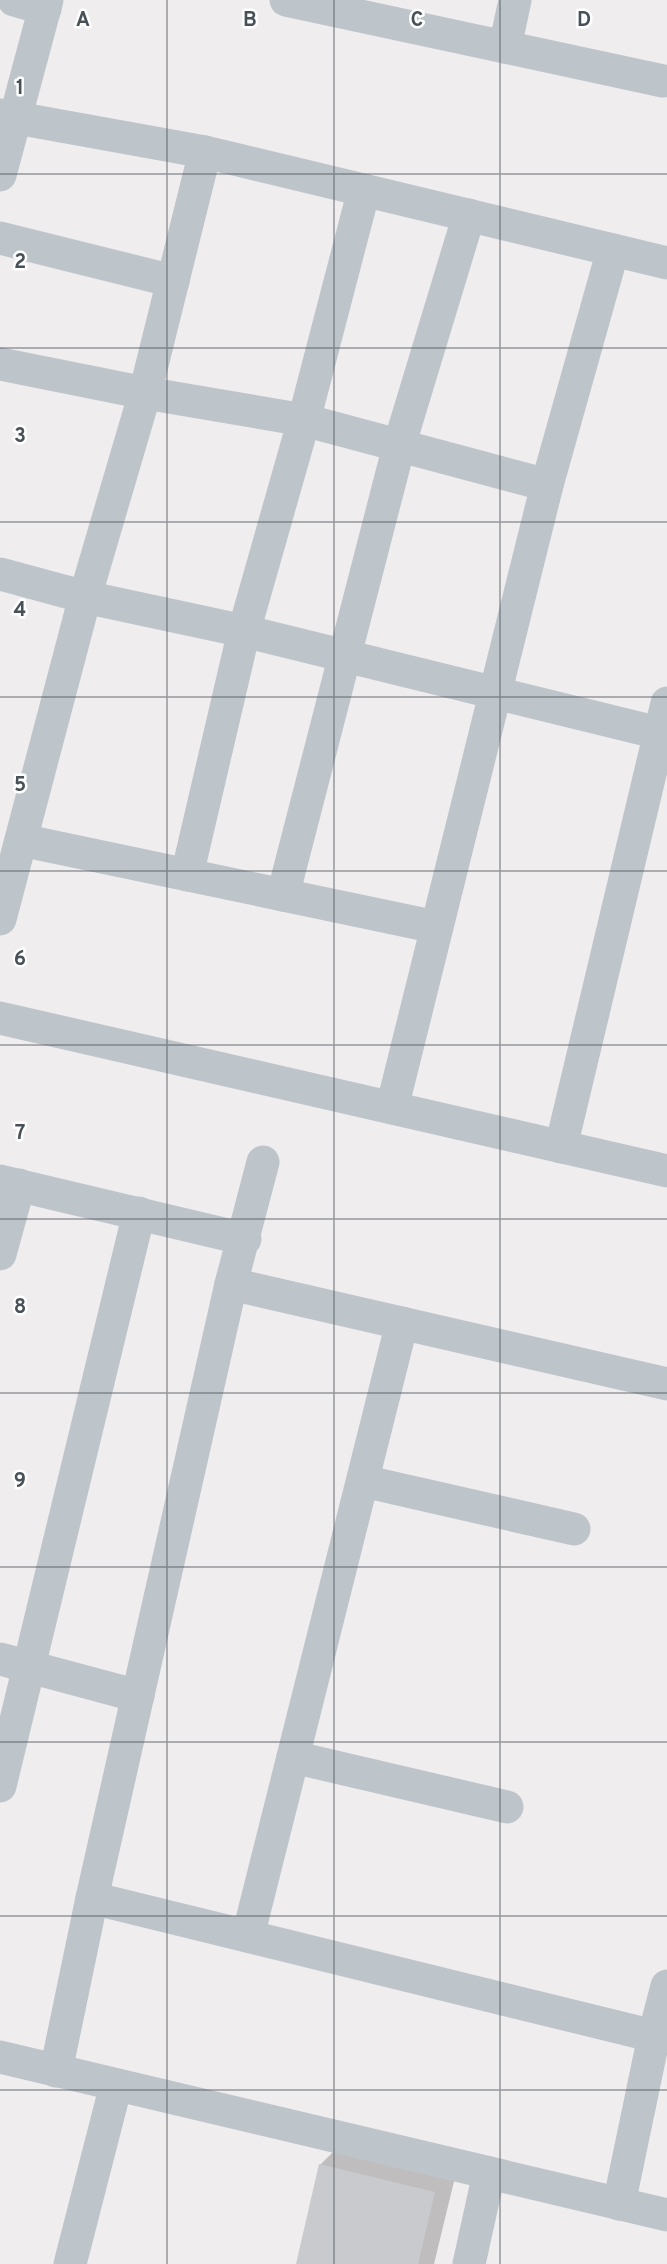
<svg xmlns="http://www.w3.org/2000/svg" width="667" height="2264" font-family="Overpass,sans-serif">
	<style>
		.shadow { fill: #0003 }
		.building { fill: #c8cace }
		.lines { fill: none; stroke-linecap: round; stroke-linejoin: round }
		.minor { stroke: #bdc5cb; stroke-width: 33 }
		.grid { fill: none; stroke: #485158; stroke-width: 1.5; stroke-opacity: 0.55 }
		.grid-label { font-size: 20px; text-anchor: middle; font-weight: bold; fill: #485158; stroke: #fff; stroke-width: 5; stroke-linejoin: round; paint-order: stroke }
	</style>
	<rect width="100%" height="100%" fill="#f0edee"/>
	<path class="shadow" d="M 343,2142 L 457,2169 L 434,2264 L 298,2264 L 320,2165 Z"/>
	<path class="building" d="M 319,2164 L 435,2192 L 418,2264 L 296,2264 Z"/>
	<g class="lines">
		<g class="minor">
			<path d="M 14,0 L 45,9"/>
			<path d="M 286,0 L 663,81"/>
			<path d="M 505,47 L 515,0"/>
			<path d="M 0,115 L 205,152 L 667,263"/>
			<path d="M 0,175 L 47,0"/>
			<path d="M 0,238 L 173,281"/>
			<path d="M 0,364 L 145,393 L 304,420 L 547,485"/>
			<path d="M 0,574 L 85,597 L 244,631 L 667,735"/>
			<path d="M 21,840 L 436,927"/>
			<path d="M 187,875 L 244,631 L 304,420 L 364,190"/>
			<path d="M 283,895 L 399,446 L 469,215"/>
			<path d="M 0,919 L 85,597 L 145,393 L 205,152"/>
			<path d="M 0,1018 L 667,1171"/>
			<path d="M 392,1108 L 547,485 L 613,250"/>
			<path d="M 561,1147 L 667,703"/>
			<path d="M 0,1181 L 245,1239"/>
			<path d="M 0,1254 L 19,1185"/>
			<path d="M 231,1284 L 667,1384"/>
			<path d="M 363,1481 L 574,1529"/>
			<path d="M 0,1659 L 138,1696"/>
			<path d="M 293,1757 L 507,1807"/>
			<path d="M 0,1786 L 139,1213"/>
			<path d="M 92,1898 L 654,2036"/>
			<path d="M 248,1936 L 402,1323"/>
			<path d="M 0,2057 L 667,2215"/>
			<path d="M 56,2071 L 92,1898 L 231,1284 L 263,1162"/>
			<path d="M 619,2204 L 654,2036 L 667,1986"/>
			<path d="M 70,2264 L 116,2085"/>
			<path d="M 469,2264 L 489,2173"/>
		</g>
	</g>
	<path class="grid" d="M 167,0 L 167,2264M 334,0 L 334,2264M 500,0 L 500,2264M 0,174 L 667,174M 0,348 L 667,348M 0,522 L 667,522M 0,697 L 667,697M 0,871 L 667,871M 0,1045 L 667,1045M 0,1219 L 667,1219M 0,1393 L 667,1393M 0,1567 L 667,1567M 0,1742 L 667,1742M 0,1916 L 667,1916M 0,2090 L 667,2090"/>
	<g class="grid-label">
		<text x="83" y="26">A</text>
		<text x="250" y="26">B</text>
		<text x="417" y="26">C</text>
		<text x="584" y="26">D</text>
		<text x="20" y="94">1</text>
		<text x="20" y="268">2</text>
		<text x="20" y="442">3</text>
		<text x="20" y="616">4</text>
		<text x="20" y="791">5</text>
		<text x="20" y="965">6</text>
		<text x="20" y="1139">7</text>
		<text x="20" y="1313">8</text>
		<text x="20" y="1487">9</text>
	</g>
</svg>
